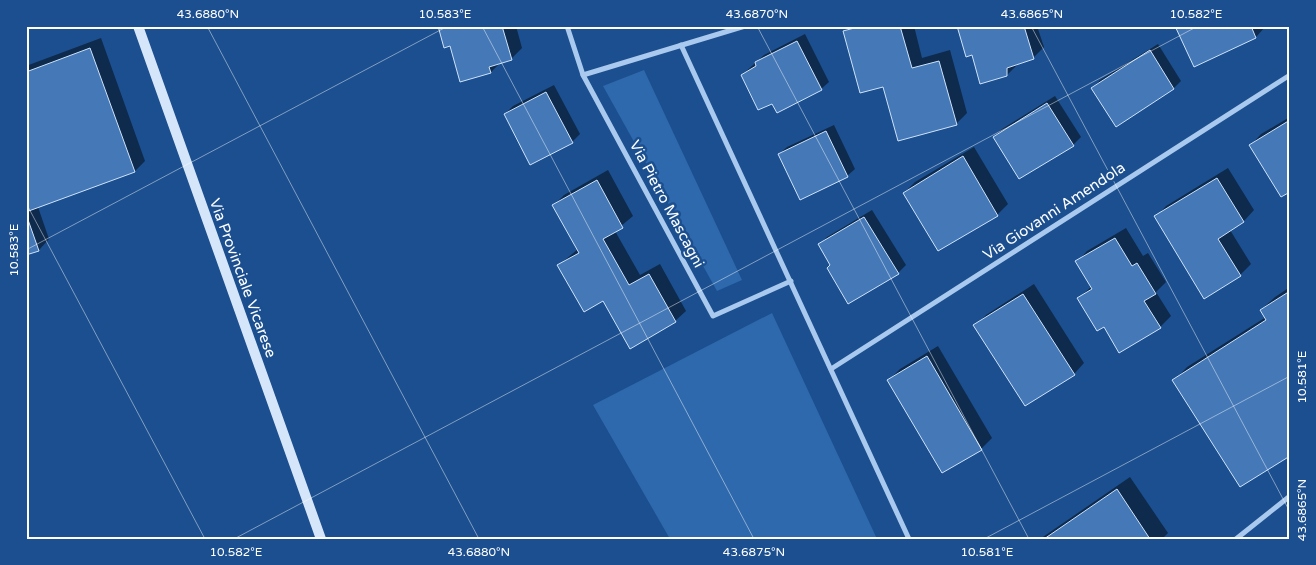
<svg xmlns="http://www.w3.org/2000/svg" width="1316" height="565" font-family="'Varela Round',sans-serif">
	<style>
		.green { fill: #2e69ad }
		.shadow { fill: #0007 }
		.building { fill: #4478b7; stroke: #cfe3fa }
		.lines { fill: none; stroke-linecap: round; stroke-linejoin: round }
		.minor { stroke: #a9c9ee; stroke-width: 5 }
		.secondary { stroke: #d6e6fa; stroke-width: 10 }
		.ticks { fill: none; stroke: #fff; stroke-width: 1; stroke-opacity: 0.45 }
		.labels { text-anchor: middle; stroke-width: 5; stroke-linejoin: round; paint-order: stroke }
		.street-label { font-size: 15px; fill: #fff; stroke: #1b4f8f }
		.neatline { fill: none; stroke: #fff; stroke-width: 2 }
		.ticks-label { font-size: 12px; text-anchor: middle; fill: #fff }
	</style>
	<rect width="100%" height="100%" fill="#1b4f8f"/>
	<g class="green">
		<path d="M 644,70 L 742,280 L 717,291 L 603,86 Z"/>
		<path d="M 772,313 L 877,539 L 670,539 L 593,405 Z"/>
	</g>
	<g class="shadow">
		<path d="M 439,26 L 516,26 L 522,48 L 511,59 L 500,63 L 491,72 L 450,45 Z"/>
		<path d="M 850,26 L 914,26 L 922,58 L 950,50 L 967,113 L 956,124 L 845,32 Z"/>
		<path d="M 958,26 L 1037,26 L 1044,47 L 1033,58 L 1018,64 L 1007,75 L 972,54 Z"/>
		<path d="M 1177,26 L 1266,26 L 1256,37 L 1195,65 Z"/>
		<path d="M 805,34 L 829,82 L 821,89 L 772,102 L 742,75 L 764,55 Z"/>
		<path d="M 101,38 L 145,161 L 135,171 L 38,207 L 49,239 L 39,250 L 26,254 L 26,66 Z"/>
		<path d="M 1158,44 L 1181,81 L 1174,88 L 1093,88 L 1100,80 Z"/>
		<path d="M 554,85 L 580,134 L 572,142 L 505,114 L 513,106 Z"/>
		<path d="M 1055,96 L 1081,137 L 1073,145 L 1020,178 L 994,137 L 1002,129 Z"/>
		<path d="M 1290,117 L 1290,191 L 1251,145 L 1261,134 Z"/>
		<path d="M 834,125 L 855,169 L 847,176 L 779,154 L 787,147 Z"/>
		<path d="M 974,147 L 1008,204 L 997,215 L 939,249 L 904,193 L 915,182 Z"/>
		<path d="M 1228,168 L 1254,210 L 1244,221 L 1230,230 L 1251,264 L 1240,275 L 1205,297 L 1156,217 L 1166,206 Z"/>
		<path d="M 608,170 L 633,216 L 615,231 L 640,275 L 660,264 L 686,311 L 675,321 L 604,300 L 559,265 L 578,249 L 553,206 L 564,195 Z"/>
		<path d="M 872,210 L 906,265 L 898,273 L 832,265 L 819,245 L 827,237 Z"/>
		<path d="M 1126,228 L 1143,256 L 1148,253 L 1166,282 L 1156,292 L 1171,316 L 1160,327 L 1104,325 L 1079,298 L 1092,286 L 1077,262 L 1087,251 Z"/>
		<path d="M 1034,284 L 1084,363 L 1074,374 L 975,326 L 986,315 Z"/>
		<path d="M 1290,287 L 1290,454 L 1174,381 L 1187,367 L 1266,317 L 1261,310 L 1275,297 Z"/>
		<path d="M 938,346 L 992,438 L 981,449 L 889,380 L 900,369 Z"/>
		<path d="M 1130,477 L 1168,533 L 1162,539 L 1040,539 Z"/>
	</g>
	<g class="building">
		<path d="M 438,26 L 502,26 L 512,60 L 489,67 L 491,73 L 460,82 L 450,46 L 444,48 Z"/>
		<path d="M 862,26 L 900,26 L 912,68 L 939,61 L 957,125 L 898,141 L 883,87 L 860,93 L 843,31 Z"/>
		<path d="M 957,26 L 1024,26 L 1034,59 L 1007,68 L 1007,76 L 980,84 L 972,55 L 966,57 Z"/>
		<path d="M 1175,26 L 1251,26 L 1256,38 L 1194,67 Z"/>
		<path d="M 797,41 L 822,90 L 777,113 L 772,104 L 758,110 L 741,75 L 756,66 L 755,62 Z"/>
		<path d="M 90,48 L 135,172 L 26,212 L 26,72 Z"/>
		<path d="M 1150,50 L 1174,89 L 1116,127 L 1091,88 Z"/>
		<path d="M 546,92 L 573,143 L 530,165 L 504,114 Z"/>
		<path d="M 1047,103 L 1074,146 L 1019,179 L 993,137 Z"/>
		<path d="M 1290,120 L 1290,192 L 1281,197 L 1249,145 Z"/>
		<path d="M 826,131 L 848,177 L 800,200 L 778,154 Z"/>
		<path d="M 963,156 L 998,216 L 938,251 L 903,193 Z"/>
		<path d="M 1217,178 L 1244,222 L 1218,239 L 1241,276 L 1204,299 L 1154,216 Z"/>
		<path d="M 597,180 L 623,228 L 603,239 L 629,285 L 649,274 L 676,322 L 630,349 L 603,301 L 584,312 L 557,265 L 579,253 L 552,205 Z"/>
		<path d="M 26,214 L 39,251 L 26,255 Z"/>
		<path d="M 864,217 L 899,274 L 848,304 L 827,268 L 830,265 L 818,244 Z"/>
		<path d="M 1115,238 L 1132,266 L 1137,263 L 1156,294 L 1144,301 L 1161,328 L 1119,353 L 1104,327 L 1097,331 L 1077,298 L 1092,289 L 1075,261 Z"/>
		<path d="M 1290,291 L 1290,456 L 1240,487 L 1172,380 L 1266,320 L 1260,310 Z"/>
		<path d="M 1023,294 L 1075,375 L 1025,406 L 973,325 Z"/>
		<path d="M 927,356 L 982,450 L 942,473 L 887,380 Z"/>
		<path d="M 1117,489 L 1150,539 L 1044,539 Z"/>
	</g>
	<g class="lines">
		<g class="minor">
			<path d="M 567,26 L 583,75 L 713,316 L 791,281"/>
			<path d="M 681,45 L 909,539"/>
			<path d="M 583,75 L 745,26"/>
			<path d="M 831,369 L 1290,75"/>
			<path d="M 1236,539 L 1290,496"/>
		</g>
		<path class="secondary" d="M 138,26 L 321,539"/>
	</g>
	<path class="ticks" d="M 207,26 L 479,539M 482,26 L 754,539M 757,26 L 1029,539M 1031,26 L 1290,512M 26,203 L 205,539M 26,250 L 448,26M 234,539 L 1198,26M 984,539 L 1290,376"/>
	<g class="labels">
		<g class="street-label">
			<text transform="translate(667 204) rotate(62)" y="5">Via Pietro Mascagni</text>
			<text transform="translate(1054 211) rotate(-33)" y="5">Via Giovanni Amendola</text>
			<text transform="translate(243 278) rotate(70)" y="5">Via Provinciale Vicarese</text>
		</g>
	</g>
	<rect width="1316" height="565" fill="none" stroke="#1b4f8f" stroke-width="55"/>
	<rect x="28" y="28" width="1260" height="510" class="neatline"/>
	<g class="ticks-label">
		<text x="208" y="18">43.6880°N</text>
		<text x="445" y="18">10.583°E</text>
		<text x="757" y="18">43.6870°N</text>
		<text x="1032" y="18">43.6865°N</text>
		<text x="1196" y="18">10.582°E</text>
		<text transform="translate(14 250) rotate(-90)" y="4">10.583°E</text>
		<text transform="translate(1302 377) rotate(-90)" y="4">10.581°E</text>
		<text transform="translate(1302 510) rotate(-90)" y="4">43.6865°N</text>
		<text x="236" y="556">10.582°E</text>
		<text x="479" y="556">43.6880°N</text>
		<text x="754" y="556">43.6875°N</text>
		<text x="987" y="556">10.581°E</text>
	</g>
</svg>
